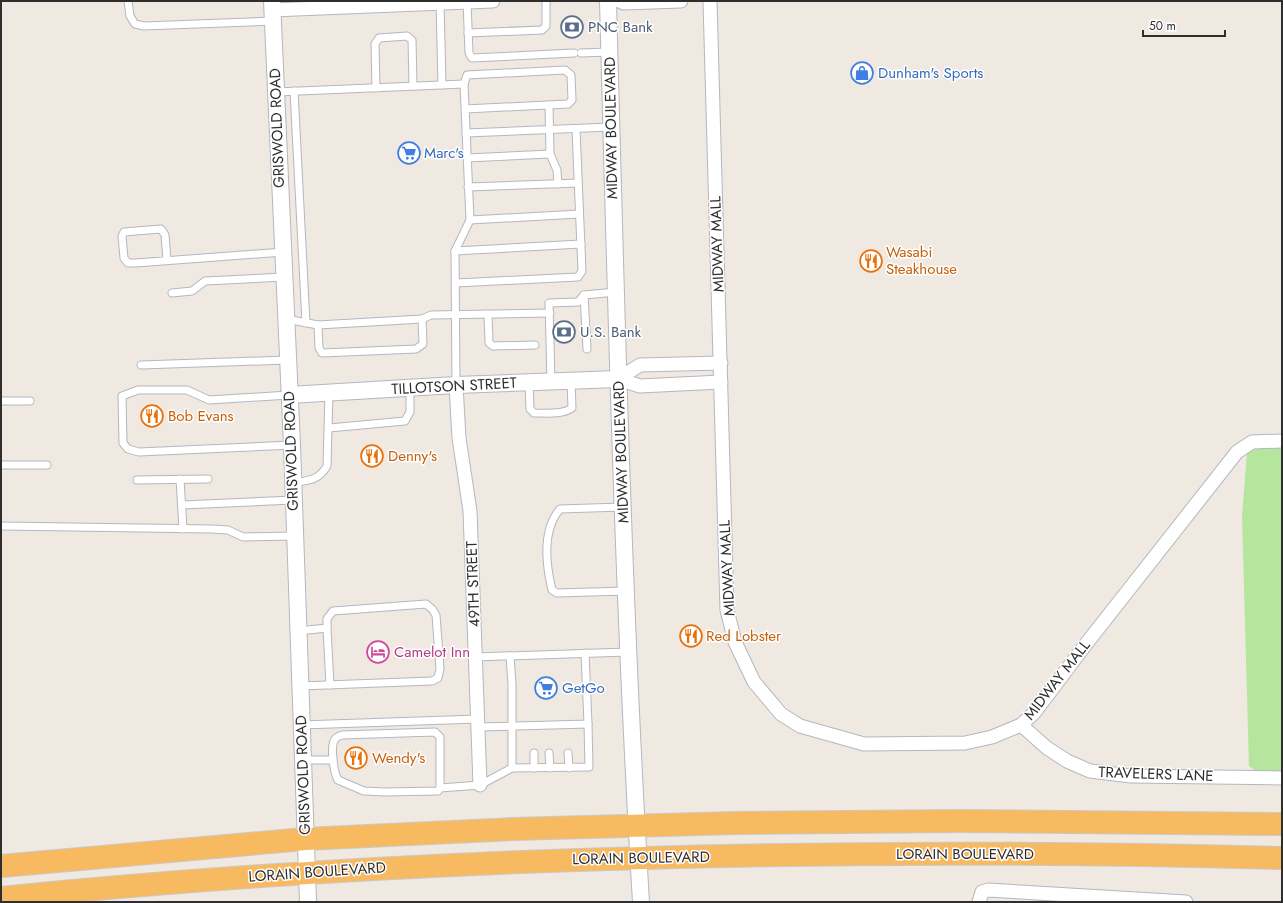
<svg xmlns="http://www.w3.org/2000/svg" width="1283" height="903" font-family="Jost,sans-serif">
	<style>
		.green { fill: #b6e59e }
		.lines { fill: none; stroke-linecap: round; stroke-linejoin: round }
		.service-casing { stroke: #b4b7c1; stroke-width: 9 }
		.minor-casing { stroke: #b4b7c1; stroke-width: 15 }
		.tertiary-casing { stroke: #b4b7c1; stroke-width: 18 }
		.trunk-casing { stroke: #c9c9c9; stroke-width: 24 }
		.service { stroke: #fff; stroke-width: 7 }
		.minor { stroke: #fff; stroke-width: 13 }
		.tertiary { stroke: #fff; stroke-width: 16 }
		.trunk { stroke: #f8ba60; stroke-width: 22 }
		.labels { text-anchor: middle; stroke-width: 3; stroke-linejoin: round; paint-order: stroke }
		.service-label { font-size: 15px; fill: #4e5e75; stroke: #fff; text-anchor: start }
		.shop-label { font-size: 15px; fill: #366cbe; stroke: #fff; text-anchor: start }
		.street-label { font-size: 15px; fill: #2e2e2e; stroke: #fff }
		.food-label { font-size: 15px; fill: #c56008; stroke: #fff; text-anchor: start }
		.hotel-label { font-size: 15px; fill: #b23c85; stroke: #fff; text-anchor: start }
	</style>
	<rect width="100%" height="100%" fill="#efe9e1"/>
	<path class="green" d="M 1282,447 L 1282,771 L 1256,771 L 1249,766 L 1242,516 L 1247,453 L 1257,448 Z"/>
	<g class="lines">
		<g class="service-casing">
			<g id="service">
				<path d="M 128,1 L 130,16 L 135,24 L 144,26 L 273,21"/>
				<path d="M 467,1 L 469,53 L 472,58 L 574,53"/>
				<path d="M 440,3 L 442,85"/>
				<path d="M 468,33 L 542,30 L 546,26 L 546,1"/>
				<path d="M 581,53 L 609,52"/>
				<path d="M 376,88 L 375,44 L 379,38 L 407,36 L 412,40 L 413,86"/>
				<path d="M 294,91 L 306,323"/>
				<path d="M 276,92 L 464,84"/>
				<path d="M 549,105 L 550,154 L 557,170 L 558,184"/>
				<path d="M 466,133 L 610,127"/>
				<path d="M 467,158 L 550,154"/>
				<path d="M 468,187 L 578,183"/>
				<path d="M 470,220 L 579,214"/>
				<path d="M 455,251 L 581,244"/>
				<path d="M 167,260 L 165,235 L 161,229 L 124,232 L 122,236 L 124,258 L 128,263 L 136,263 L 283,252"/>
				<path d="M 456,283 L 578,277 L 582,271 L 576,129"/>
				<path d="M 172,293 L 192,291 L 205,281 L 284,277"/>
				<path d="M 584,295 L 587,349"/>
				<path d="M 488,314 L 489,343 L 493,346 L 535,345"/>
				<path d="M 286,319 L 318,325 L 422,319 L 431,315 L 550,313"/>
				<path d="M 318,325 L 319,348 L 322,353 L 416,349 L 423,344 L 422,319"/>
				<path d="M 141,365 L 287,360"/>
				<path d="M 529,382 L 530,409 L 534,413 C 546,413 562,415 572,408 L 571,381"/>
				<path d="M 551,382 L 549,303 L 578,302 L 584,295 L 616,292"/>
				<path d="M 456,385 L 455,251 L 470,220 L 464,84 L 467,75 L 565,70 L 571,75 L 572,100 L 568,104 L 465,109"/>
				<path d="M 289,395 L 209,400 L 187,390 L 138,390 L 122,396 L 123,443 L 128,449 L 139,452 L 292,445"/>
				<path d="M 1,401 L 30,401"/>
				<path d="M 329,428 L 405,421 L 410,412 L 410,388"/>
				<path d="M 1,465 L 47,465"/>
				<path d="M 180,479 L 183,529"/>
				<path d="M 137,480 L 208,479"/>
				<path d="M 293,483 C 309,480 318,481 327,466 L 329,393"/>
				<path d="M 182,505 L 293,500"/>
				<path d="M 622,507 L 560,509 C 542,530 546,565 552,590 L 557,593 L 626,591"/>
				<path d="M 1,526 L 212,529 L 228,530 L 243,537 L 295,536"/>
				<path d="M 327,628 L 330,685"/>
				<path d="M 298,631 L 327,628 L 327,619 L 333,611 L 426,604 L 432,609 L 436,615 L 440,669 L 438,678 L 432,681 L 300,686"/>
				<path d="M 510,656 L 512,684 L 512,768 L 589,767 L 588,724"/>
				<path d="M 475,657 L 628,652"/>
				<path d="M 301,725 L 478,719"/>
				<path d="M 478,727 L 588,724 L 585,653"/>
				<path d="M 435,732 L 440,737 L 440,788 L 438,791 L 385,792 L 364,791 L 338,780 C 334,773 329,744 336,738 C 338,736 340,736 342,735 Z"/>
				<path d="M 534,753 L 534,768"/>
				<path d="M 549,753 L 550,768"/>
				<path d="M 568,753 L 569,768"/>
				<path d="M 303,760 L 333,760"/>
				<path d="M 440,788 L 480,785 L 512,768"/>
			</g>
		</g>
		<g class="minor-casing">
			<g id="minor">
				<path d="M 619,1 L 624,3 L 681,1"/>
				<path d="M 710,1 L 727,610 L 735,642 L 754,682 L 781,714 L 800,726 L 864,744 L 965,743 L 992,737 L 1021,725 L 1034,713 L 1086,644 L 1237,452 L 1252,442 L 1282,441"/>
				<path d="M 272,10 L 493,1"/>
				<path d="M 618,379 L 640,365 L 721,363"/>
				<path d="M 618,379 L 640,386 L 721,382"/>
				<path d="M 456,385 L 459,438 L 470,511 L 480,785"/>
				<path d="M 1021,725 L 1047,748 L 1067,761 L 1090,771 L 1131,776 L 1282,778"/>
				<path d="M 979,902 L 982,892 L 988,890 L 1186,902"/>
			</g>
		</g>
		<g class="tertiary-casing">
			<g id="tertiary">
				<path d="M 272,1 L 292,445 L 308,902"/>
				<path d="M 608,1 C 616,301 623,602 641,902"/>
				<path d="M 289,395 L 456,385 L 618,379"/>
			</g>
		</g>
		<g class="trunk-casing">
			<g id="trunk">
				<path d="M 1,866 L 305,839 L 513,829 L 737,823 L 960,821 L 1282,824"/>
				<path d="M 1,898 C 426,855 855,847 1282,858"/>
			</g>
		</g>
		<use href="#service" class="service"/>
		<use href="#minor" class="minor"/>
		<use href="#tertiary" class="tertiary"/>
		<use href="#trunk" class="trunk"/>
	</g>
	<defs>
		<g id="bank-ring" transform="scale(1.15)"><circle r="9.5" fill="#fff" stroke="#5c6f8a" stroke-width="1.5"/><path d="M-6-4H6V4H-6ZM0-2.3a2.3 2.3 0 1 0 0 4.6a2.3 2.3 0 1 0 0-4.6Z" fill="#5c6f8a"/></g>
		<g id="shop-ring" transform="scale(1.15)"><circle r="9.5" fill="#fff" stroke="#3f7fe0" stroke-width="1.5"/><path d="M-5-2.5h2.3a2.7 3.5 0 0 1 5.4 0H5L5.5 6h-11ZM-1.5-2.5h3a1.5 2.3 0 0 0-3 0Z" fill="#3f7fe0"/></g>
		<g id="supermarket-ring" transform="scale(1.15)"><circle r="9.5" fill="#fff" stroke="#3f7fe0" stroke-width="1.5"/><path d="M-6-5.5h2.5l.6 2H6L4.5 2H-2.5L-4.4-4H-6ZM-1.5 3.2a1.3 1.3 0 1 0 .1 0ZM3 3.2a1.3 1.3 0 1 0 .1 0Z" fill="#3f7fe0"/></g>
		<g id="restaurant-ring" transform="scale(1.15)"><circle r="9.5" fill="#fff" stroke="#e8710a" stroke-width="1.5"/><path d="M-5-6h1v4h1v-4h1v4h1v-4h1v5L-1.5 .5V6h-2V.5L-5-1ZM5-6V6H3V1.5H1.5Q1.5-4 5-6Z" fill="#e8710a"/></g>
		<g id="hotel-ring" transform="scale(1.15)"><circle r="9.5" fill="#fff" stroke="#d1479c" stroke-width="1.5"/><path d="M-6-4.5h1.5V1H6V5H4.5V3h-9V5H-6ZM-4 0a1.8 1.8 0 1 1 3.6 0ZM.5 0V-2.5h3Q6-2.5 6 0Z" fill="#d1479c"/></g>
	</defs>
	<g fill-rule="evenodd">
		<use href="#bank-ring" x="572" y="27"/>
		<use href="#shop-ring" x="862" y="73"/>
		<use href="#supermarket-ring" x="409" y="153"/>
		<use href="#restaurant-ring" x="871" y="261"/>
		<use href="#bank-ring" x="564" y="332"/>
		<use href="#restaurant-ring" x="152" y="416"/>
		<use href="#restaurant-ring" x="372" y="456"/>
		<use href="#restaurant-ring" x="691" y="636"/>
		<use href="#hotel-ring" x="378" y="652"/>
		<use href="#supermarket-ring" x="546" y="688"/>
		<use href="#restaurant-ring" x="356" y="758"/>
	</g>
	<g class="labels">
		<g class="service-label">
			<text x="588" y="32">PNC Bank</text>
			<text x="580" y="337">U.S. Bank</text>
		</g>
		<g class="shop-label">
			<text x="878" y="78">Dunham's Sports</text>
			<text x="424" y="158">Marc's</text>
			<text x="562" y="693">GetGo</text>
		</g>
		<g class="street-label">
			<text transform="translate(277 128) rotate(-92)" y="5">GRISWOLD ROAD</text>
			<text transform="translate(611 128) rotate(-91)" y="5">MIDWAY BOULEVARD</text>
			<text transform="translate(717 244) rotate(-92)" y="5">MIDWAY MALL</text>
			<text transform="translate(454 386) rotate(-3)" y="5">TILLOTSON STREET</text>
			<text transform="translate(291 451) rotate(-92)" y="5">GRISWOLD ROAD</text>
			<text transform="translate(621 452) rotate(-92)" y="5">MIDWAY BOULEVARD</text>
			<text transform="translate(727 568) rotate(-93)" y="5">MIDWAY MALL</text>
			<text transform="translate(473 584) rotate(-92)" y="5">49TH STREET</text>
			<text transform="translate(1057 680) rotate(-52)" y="5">MIDWAY MALL</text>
			<text transform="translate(1156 774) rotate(2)" y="5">TRAVELERS LANE</text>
			<text transform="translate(303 775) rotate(-92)" y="5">GRISWOLD ROAD</text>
			<text x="965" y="859">LORAIN BOULEVARD</text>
			<text transform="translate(641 858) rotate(-1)" y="5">LORAIN BOULEVARD</text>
			<text transform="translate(317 872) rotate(-4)" y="5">LORAIN BOULEVARD</text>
		</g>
		<g class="food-label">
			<text x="886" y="257">Wasabi<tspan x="886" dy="17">Steakhouse</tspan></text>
			<text x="168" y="421">Bob Evans</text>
			<text x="388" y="461">Denny's</text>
			<text x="706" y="641">Red Lobster</text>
			<text x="372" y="763">Wendy's</text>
		</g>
		<g class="hotel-label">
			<text x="394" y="657">Camelot Inn</text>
		</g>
	</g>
	<rect width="1283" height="903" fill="none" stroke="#2e2e2e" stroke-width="4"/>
	<path d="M1143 30v6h82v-6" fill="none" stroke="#2e2e2e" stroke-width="2"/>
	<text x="1149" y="30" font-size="12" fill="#2e2e2e" stroke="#ffffff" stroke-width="3" paint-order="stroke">50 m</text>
</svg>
